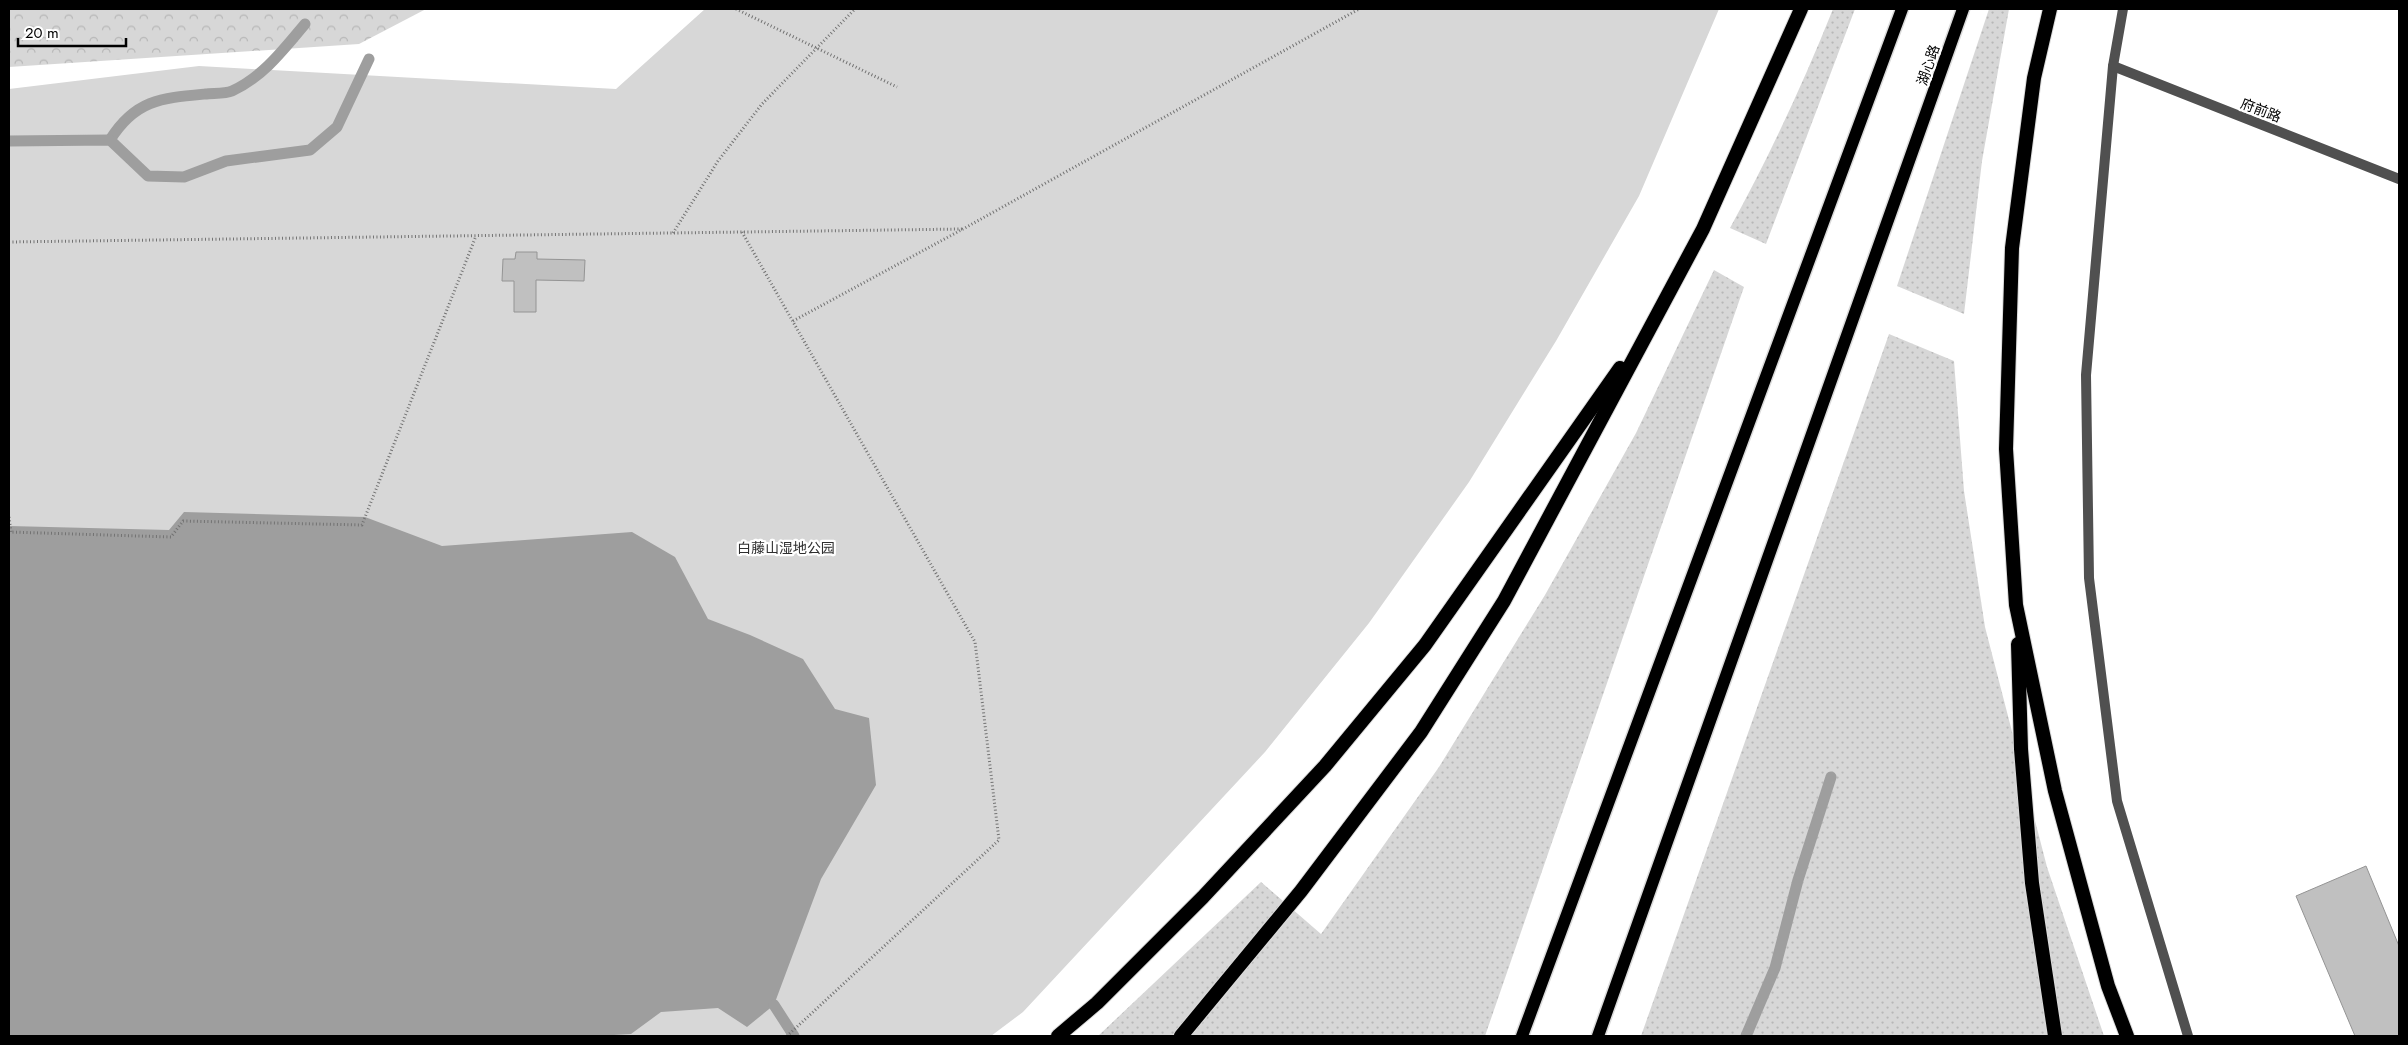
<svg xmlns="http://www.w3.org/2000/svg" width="2408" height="1045" font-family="Jost,'Noto Sans SC',sans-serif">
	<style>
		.grass { fill: url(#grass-dots) }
		.forest { fill: url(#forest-crowns) }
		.park { fill: #d7d7d7 }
		.water { fill: #9e9e9e }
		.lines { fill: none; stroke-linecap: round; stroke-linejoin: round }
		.stream { stroke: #9e9e9e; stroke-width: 11 }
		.building { fill: #c0c0c0; stroke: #949494 }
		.primary-casing { stroke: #dbdbdb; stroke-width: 15 }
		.trunk-casing { stroke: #dbdbdb; stroke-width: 16 }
		.path { stroke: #727272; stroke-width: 3; stroke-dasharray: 1 2.5; stroke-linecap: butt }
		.tertiary { stroke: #505050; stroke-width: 10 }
		.primary { stroke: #000; stroke-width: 12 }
		.trunk { stroke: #000; stroke-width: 14 }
		.labels { text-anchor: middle; stroke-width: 4.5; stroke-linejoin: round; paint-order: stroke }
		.street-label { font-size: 14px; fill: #000; stroke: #fff }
		.park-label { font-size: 14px; fill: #2e2e2e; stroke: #fff }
	</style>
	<defs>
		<pattern id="grass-dots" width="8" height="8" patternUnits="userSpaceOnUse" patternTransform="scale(1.25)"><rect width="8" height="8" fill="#d7d7d7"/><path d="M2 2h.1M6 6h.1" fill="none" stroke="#b7b7b7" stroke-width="1.8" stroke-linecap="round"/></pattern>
		<pattern id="forest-crowns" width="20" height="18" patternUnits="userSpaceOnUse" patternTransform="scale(1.25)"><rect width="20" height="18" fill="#d7d7d7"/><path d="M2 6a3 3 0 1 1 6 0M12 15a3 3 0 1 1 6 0" fill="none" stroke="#b7b7b7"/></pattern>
	</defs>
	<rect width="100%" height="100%" fill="#fff"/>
	<g class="grass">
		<path d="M 1833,9 L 1855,9 L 1766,244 L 1730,228 C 1769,157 1803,84 1833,9 Z"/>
		<path d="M 1989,9 L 2009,9 L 1982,161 L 1964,314 L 1897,286 Z"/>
		<path d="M 1714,270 L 1744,287 L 1485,1036 L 1098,1036 L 1261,882 L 1321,934 L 1439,767 L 1545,595 L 1636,433 Z"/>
		<path d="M 1889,334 L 1954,361 L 1964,491 L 1985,627 L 2047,867 L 2104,1036 L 1641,1036 Z"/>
	</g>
	<path class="forest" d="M 9,9 L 426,9 L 359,44 L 9,67 Z"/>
	<path class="park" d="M 705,9 L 1719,9 L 1639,196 L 1556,341 L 1469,482 L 1369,623 L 1265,752 L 1023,1012 L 991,1036 L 9,1036 L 9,89 L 199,66 L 616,89 Z"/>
	<path class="water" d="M 184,512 L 365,517 L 442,546 L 632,532 L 675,557 L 708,619 L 750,635 L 803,659 L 835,709 L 869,718 L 876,785 L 821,879 L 774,1005 L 747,1027 L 718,1008 L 661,1012 L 631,1034 L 597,1036 L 9,1036 L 9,526 L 169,530 Z"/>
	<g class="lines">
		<g class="stream">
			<path d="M 110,140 C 135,100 161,98 205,94 C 213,93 225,94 232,91 C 263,77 284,49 305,24"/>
			<path d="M 9,141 L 110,140 L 148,176 L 184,177 L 226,161 L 310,150 L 337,127 L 369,59"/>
			<path d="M 774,1005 L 794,1036"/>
			<path d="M 1746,1036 L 1775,968 L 1798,880 L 1831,777"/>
		</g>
	</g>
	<g class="building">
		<path d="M 516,252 L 537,252 L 537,259 L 585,260 L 584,281 L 536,280 L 536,312 L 514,312 L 514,281 L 502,281 L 503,259 L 515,259 Z"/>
		<path d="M 2366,866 L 2399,946 L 2399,1036 L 2355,1036 L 2296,896 Z"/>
	</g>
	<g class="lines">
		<g class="primary-casing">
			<g id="primary">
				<path d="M 1522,1036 L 1902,9"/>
				<path d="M 1598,1036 L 1963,9"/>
			</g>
		</g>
		<g class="trunk-casing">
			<g id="trunk">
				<path d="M 2050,9 L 2034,78 L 2012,248 L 2006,449 L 2016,605 L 2055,791 L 2108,986 L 2127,1036"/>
				<path d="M 2018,644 L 2021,749 L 2032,883 L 2055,1036"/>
				<path d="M 1058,1036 L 1097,1003 L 1203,897 L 1325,766 L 1425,645 L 1620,368"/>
				<path d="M 1181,1036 L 1301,891 L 1421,732 L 1504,601 L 1703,229 L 1801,9"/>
			</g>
		</g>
		<g class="path">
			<path d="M 736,9 L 897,87"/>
			<path d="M 742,232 L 975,642 L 999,840 L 787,1036"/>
			<path d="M 673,233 L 718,161 L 762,104 L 855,9"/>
			<path d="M 9,242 L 963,229"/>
			<path d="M 793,321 L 963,229 L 1359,9"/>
			<path d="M 9,517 L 11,532"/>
			<path d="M 9,532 L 171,537 L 183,521 L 362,525 L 476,236"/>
		</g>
		<g class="tertiary">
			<path d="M 2123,9 L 2113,66 L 2086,375 L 2089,578 L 2117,801 L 2188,1036"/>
			<path d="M 2113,66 L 2399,179"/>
		</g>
		<use href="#primary" class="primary"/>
		<use href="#trunk" class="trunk"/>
	</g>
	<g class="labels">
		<g class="street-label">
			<text transform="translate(1928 65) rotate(-71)" y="5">湖心路</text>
			<text transform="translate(2261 110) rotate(21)" y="5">府前路</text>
		</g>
		<g class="park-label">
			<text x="786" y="553">白藤山湿地公园</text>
		</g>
	</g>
	<rect width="2408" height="1045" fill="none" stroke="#000000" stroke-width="20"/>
	<path d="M18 38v8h108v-8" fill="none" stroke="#000000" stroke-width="2.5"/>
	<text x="25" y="38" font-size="15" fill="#000000" stroke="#ffffff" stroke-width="4" paint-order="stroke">20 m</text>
</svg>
